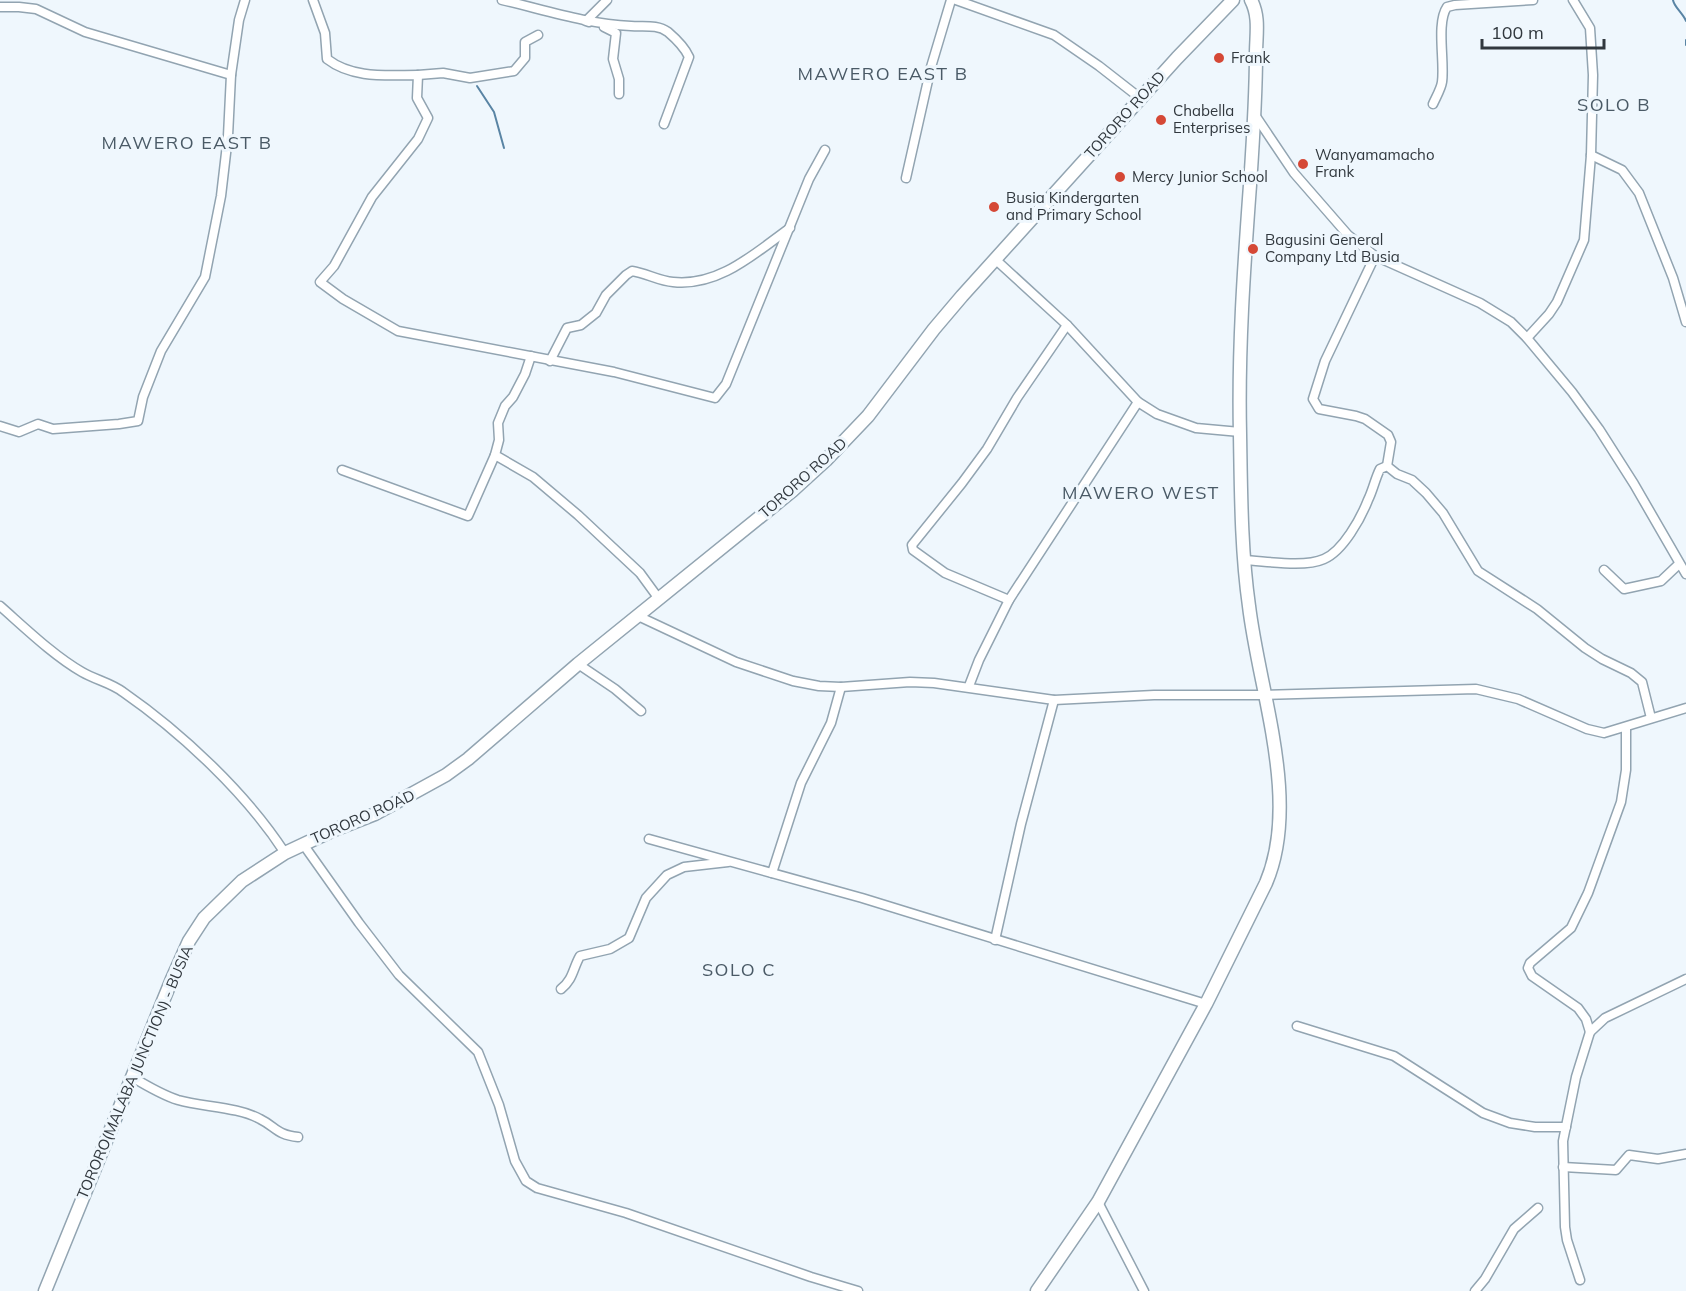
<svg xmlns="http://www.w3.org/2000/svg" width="1686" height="1291" font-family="Mulish,sans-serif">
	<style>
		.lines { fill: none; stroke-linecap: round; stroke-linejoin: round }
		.stream { stroke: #5984a4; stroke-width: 2 }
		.minor-casing { stroke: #92a4b1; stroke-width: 11 }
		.secondary-casing { stroke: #92a4b1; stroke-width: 15 }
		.minor { stroke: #fff; stroke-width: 8 }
		.secondary { stroke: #fff; stroke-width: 12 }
		.poi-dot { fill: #d54836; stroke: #eff7fd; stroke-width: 2 }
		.labels { text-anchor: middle; stroke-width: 6; stroke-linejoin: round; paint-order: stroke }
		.poi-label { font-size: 15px; fill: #31383e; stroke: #eff7fd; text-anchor: start }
		.street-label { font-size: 15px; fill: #31383e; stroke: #eff7fd }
		.quarter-label { font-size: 18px; letter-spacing: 1.5px; fill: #4a5a66; stroke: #eff7fd }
	</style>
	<rect width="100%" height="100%" fill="#eff7fd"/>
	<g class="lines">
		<g class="stream">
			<path d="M 1673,0 C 1674,7 1683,13 1686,21"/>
			<path d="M 1686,40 L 1686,45"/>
			<path d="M 477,86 L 494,112 L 504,148"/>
		</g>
		<g class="minor-casing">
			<g id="minor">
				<path d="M 313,0 L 325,33 L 327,59 C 353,79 387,75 418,75 L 417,98 L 428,118 L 418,139 L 372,197 L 334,266 L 320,282 L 343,299 L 398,331 L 614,372 L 715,398 L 726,384 L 809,179 L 825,150"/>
				<path d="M 502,0 C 545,10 587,24 631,26 C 644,27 657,24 668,32 C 675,38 685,48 689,57 L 664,124"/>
				<path d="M 956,0 L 1054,35 L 1099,66 L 1140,98"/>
				<path d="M 0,7 L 19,7 L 36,9 L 85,32 L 231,75"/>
				<path d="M 589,22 L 586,21 L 607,0"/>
				<path d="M 604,27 L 616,33 L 613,59 L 619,79 L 619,94"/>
				<path d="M 418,75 L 443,73 L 470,78 L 514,71 L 525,58 L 525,42 L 538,35"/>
				<path d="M 1433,104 C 1436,97 1441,89 1442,82 C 1445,62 1436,23 1447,7 L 1455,5 L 1533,0"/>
				<path d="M 1255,115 L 1294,173 L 1348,235 L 1375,256 L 1480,303 L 1511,322 L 1527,338 L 1572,392 L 1599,429 L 1634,484 L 1686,574"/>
				<path d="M 1591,155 L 1622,170 L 1639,193 L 1673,278 L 1686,322"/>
				<path d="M 906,178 L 931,67 L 951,0"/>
				<path d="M 1375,256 L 1325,361 L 1313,399 L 1319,409 L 1356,416 L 1365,419 L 1388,435 L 1391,442 L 1387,466"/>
				<path d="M 1527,338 L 1549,314 L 1557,302 L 1584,240 L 1591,155 L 1593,75 L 1590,28 L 1573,0"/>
				<path d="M 531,356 L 525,374 L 513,397 L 505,406 L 498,423 L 499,440 L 495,455 L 533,477 L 578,515 L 640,573 L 659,599"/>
				<path d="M 550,361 L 567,328 L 581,325 L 596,313 L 606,295 L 626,275 L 632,271 C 646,273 659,281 673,282 C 719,287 755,253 790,228"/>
				<path d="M 1138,402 L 1157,414 L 1196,428 L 1240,432"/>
				<path d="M 0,426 L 19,432 L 38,424 L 53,429 L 119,424 L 138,421 L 143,397 L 161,351 L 205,277 L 221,196 L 228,136 L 231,75 L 239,20 L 245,0"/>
				<path d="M 342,470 L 468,516 L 495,455"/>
				<path d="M 1244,560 C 1266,561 1304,568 1324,559 C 1343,551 1361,518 1368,500 C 1373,490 1375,479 1380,469 L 1387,466 L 1397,474 L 1412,480 L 1426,493 L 1443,513 L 1478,571 L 1537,609 L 1585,648 L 1602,659 L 1631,673 L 1642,682 L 1651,718"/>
				<path d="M 1604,570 L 1624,589 L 1661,581 L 1679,564"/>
				<path d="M 1009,600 L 945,573 L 913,550 L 912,545 L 962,483 L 987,449 L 1017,398 L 1067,325"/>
				<path d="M 0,606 C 25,628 54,656 82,672 C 96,680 111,683 123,692 C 182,733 246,793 285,853"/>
				<path d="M 638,616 L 736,662 L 793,681 L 819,686 L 841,687 L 910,682 L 934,683 L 1054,700 L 1154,695 L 1265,695 L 1476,689 L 1518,699 L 1587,729 L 1604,733 L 1686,708"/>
				<path d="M 578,664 L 615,689 L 641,711"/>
				<path d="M 969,686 L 979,660 L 1009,600 L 1138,402 L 1067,325 L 996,260"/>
				<path d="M 649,839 L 862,898 L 1206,1004"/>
				<path d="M 303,844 L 359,923 L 399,975 L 478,1052 L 499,1105 L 515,1161 L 526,1181 L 537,1188 L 626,1213 L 811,1277 L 858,1291"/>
				<path d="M 772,873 L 801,783 L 831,723 L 841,687"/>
				<path d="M 995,940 L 1021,824 L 1054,700"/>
				<path d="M 561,989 C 573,980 573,968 580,956 L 610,949 L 629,938 L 646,898 L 667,875 L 684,867 L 728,862"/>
				<path d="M 1297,1026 L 1394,1056 L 1483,1113 L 1510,1123 L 1535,1127 L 1566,1127"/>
				<path d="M 1590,1032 L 1605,1018 L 1686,979"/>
				<path d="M 132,1077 C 147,1086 162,1095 178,1100 C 203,1107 238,1107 260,1119 C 276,1127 277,1135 298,1137"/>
				<path d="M 1563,1167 L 1616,1170 L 1629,1155 L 1658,1159 L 1686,1154"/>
				<path d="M 1098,1202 L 1144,1291"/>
				<path d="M 1580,1280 L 1567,1240 L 1565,1227 L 1563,1141 L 1576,1077 L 1590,1032 L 1586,1019 L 1578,1008 L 1532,976 L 1528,968 L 1530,963 L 1571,928 L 1588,893 L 1621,802 L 1626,770 L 1626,728"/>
				<path d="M 1475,1291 L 1485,1279 L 1514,1229 L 1538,1208"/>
			</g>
		</g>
		<g class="secondary-casing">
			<g id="secondary">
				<path d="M 45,1291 L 172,979 L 189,941 L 204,918 L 242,881 L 285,853 L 334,830 L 375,814 L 446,775 L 468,759 L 578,664 L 792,491 L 826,460 L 868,416 L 934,329 L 962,296 L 1177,58 L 1233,0"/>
				<path d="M 1037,1291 L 1098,1202 L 1206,1004 L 1266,883 C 1301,801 1259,691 1249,606 C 1241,550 1241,491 1240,434 C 1238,351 1244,267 1250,185 C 1253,141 1256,98 1256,54 C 1256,35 1260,17 1251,0"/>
			</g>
		</g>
		<use href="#minor" class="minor"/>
		<use href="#secondary" class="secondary"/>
	</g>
	<g class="poi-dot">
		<circle cx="1219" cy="58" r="6"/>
		<circle cx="1161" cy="120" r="6"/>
		<circle cx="1303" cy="164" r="6"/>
		<circle cx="1120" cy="177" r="6"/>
		<circle cx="994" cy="207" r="6"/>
		<circle cx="1253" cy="249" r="6"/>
	</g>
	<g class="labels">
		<g class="poi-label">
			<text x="1231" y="63">Frank</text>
			<text x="1173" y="116">Chabella<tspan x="1173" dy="17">Enterprises</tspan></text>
			<text x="1315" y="160">Wanyamamacho<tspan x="1315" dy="17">Frank</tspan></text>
			<text x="1132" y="182">Mercy Junior School</text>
			<text x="1006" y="203">Busia Kindergarten<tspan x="1006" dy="17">and Primary School</tspan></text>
			<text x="1265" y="245">Bagusini General<tspan x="1265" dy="17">Company Ltd Busia</tspan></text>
		</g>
		<g class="street-label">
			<text transform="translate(1125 115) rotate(-48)" y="5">TORORO ROAD</text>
			<text transform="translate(803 478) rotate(-42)" y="5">TORORO ROAD</text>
			<text transform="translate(363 817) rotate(-24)" y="5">TORORO ROAD</text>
			<text transform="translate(135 1072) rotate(-67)" y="5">TORORO(MALABA JUNCTION) - BUSIA</text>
		</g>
		<g class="quarter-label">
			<text x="883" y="80">MAWERO EAST B</text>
			<text x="1614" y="111">SOLO B</text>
			<text x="187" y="149">MAWERO EAST B</text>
			<text x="1141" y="499">MAWERO WEST</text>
			<text x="739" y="976">SOLO C</text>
		</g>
	</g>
	<path d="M1482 39v9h122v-9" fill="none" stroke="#31383e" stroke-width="3"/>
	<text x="1491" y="39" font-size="18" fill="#31383e" stroke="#eff7fd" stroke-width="4.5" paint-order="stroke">100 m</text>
</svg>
